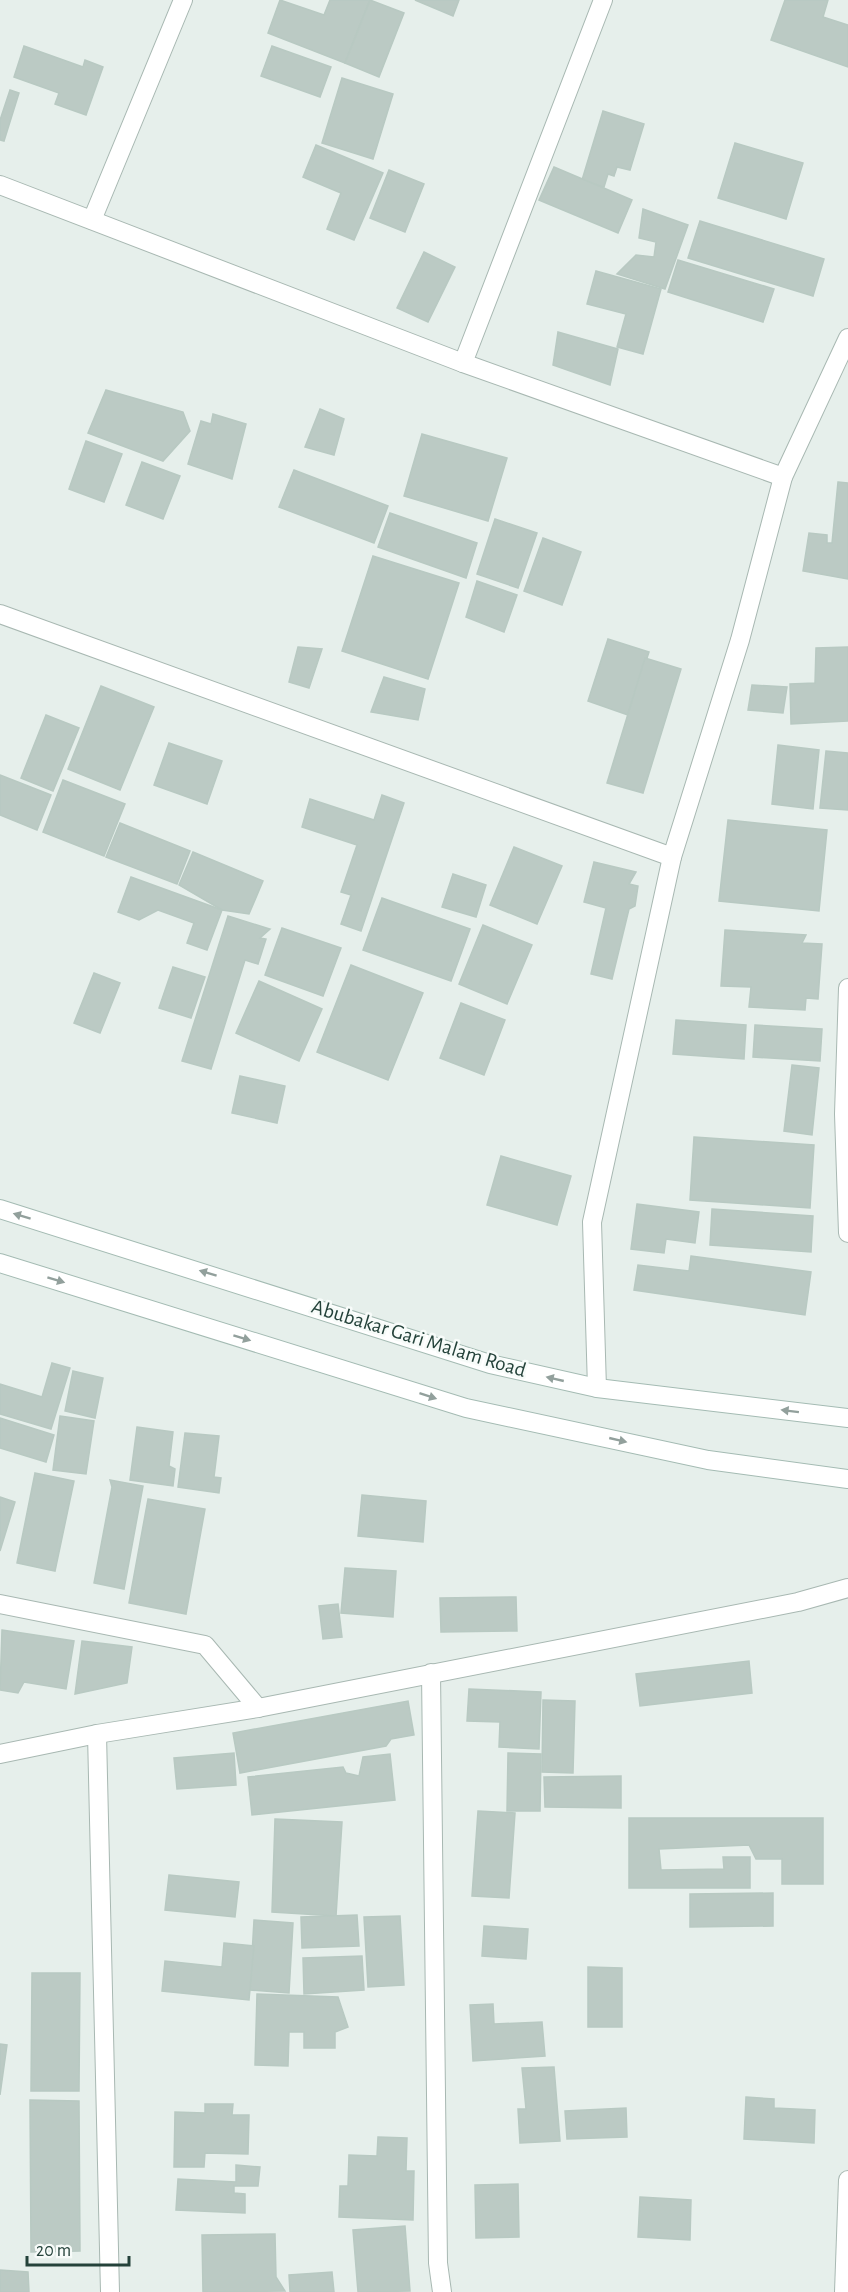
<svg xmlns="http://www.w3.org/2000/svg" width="848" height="2292" font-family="'Alegreya Sans',sans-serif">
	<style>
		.building { fill: #bbcac4; stroke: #b8c9c2; stroke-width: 1.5 }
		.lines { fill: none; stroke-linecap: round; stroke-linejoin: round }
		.street-casing { stroke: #a8b8b2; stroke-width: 20 }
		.secondary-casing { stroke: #a4bbb3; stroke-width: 20 }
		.street { stroke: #fff; stroke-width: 18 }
		.secondary { stroke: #fff; stroke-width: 18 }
		.oneway { fill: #92a09c }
		.labels { text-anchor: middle; stroke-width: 5; stroke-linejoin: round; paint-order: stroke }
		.street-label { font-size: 21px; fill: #24423a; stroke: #f7fbf9 }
	</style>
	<rect width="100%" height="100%" fill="#e6efeb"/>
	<g class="building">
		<path d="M 280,0 L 324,15 L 330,0 L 370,0 L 345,63 L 268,33 Z"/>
		<path d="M 370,0 L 404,13 L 379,77 L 345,63 Z"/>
		<path d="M 415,0 L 459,0 L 453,16 Z"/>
		<path d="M 785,0 L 828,0 L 823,17 L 848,25 L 848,67 L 771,40 Z"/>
		<path d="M 24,46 L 83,67 L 85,60 L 103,67 L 86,115 L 55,104 L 59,93 L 14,77 Z"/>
		<path d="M 272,46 L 331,67 L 320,97 L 261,76 Z"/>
		<path d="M 342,78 L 393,94 L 373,159 L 322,143 Z"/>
		<path d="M 10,90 L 19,93 L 4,141 L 0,140 L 0,120 Z"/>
		<path d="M 603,111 L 644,124 L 630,170 L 617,167 L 614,176 L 608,174 L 604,187 L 582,180 Z"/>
		<path d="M 735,143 L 803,163 L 786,219 L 718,198 Z"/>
		<path d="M 316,145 L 383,173 L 354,240 L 327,229 L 341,193 L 303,177 Z"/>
		<path d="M 554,167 L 632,200 L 618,233 L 539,200 Z"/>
		<path d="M 389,170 L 424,184 L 405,232 L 370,218 Z"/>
		<path d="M 643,209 L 688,225 L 665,289 L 617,274 L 636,255 L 654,257 L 656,242 L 639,238 Z"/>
		<path d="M 700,221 L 824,259 L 813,296 L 688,258 Z"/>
		<path d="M 424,252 L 455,267 L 428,322 L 397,308 Z"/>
		<path d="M 678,260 L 774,289 L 763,322 L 668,292 Z"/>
		<path d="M 596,271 L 661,289 L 643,354 L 617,347 L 626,314 L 587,304 Z"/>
		<path d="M 558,332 L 618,349 L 610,385 L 553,365 Z"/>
		<path d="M 106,390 L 183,412 L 190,431 L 163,461 L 88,433 Z"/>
		<path d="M 320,409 L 344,419 L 334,455 L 305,447 Z"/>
		<path d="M 213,414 L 246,424 L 232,479 L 188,464 L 201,421 L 211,424 Z"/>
		<path d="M 422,434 L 507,458 L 488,521 L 404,496 Z"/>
		<path d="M 86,441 L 122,454 L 104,502 L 69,489 Z"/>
		<path d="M 142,462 L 180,476 L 163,519 L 126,505 Z"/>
		<path d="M 294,470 L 388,506 L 374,543 L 279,507 Z"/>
		<path d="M 838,482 L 848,483 L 848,579 L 803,571 L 809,533 L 827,535 L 827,543 L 832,543 Z"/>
		<path d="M 390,513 L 477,543 L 466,578 L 378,547 Z"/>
		<path d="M 495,519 L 537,533 L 518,588 L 477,574 Z"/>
		<path d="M 543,538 L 581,552 L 562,605 L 524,591 Z"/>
		<path d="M 373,556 L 459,583 L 428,679 L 342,651 Z"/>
		<path d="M 477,581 L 517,595 L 504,632 L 466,617 Z"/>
		<path d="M 608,639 L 649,652 L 628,715 L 588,701 Z"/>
		<path d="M 298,647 L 322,649 L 309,688 L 289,682 Z"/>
		<path d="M 848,647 L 848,721 L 791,724 L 790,684 L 815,683 L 816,648 Z"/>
		<path d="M 645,658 L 681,669 L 643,793 L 607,783 Z"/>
		<path d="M 384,677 L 425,689 L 418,720 L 371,712 Z"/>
		<path d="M 752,685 L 787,687 L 783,713 L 748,710 Z"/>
		<path d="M 101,686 L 154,707 L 120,790 L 68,769 Z"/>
		<path d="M 46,715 L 79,728 L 53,791 L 21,778 Z"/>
		<path d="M 169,743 L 222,761 L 207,804 L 154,785 Z"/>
		<path d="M 778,745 L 819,750 L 813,809 L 772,804 Z"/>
		<path d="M 826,751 L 848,753 L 848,810 L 820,808 Z"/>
		<path d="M 0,775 L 51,795 L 37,830 L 0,815 Z"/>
		<path d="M 63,780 L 125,804 L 104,856 L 43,832 Z"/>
		<path d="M 382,795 L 404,803 L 361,931 L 341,924 L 351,895 L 341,892 L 357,845 L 302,827 L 310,799 L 374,820 Z"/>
		<path d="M 728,820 L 827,830 L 819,911 L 719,901 Z"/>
		<path d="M 120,823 L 190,851 L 177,884 L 106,857 Z"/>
		<path d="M 514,847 L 562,866 L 537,924 L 490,905 Z"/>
		<path d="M 193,852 L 263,881 L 249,914 L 222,910 L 179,885 Z"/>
		<path d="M 594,862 L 636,872 L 629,884 L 638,886 L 635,906 L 629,909 L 612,979 L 591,974 L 606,908 L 584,902 Z"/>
		<path d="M 453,874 L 486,885 L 476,917 L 442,907 Z"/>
		<path d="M 131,877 L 222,910 L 207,950 L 187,943 L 194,923 L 158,910 L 139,920 L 118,912 Z"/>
		<path d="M 382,898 L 470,929 L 451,981 L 363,950 Z"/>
		<path d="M 228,916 L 270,929 L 260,938 L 266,939 L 258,964 L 245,960 L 211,1069 L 182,1061 Z"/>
		<path d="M 483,925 L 532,945 L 507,1004 L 459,984 Z"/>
		<path d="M 282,928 L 341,948 L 323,996 L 265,975 Z"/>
		<path d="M 725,930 L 806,935 L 802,943 L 822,944 L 818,999 L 806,998 L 805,1010 L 749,1007 L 751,987 L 721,986 Z"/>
		<path d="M 351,965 L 423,993 L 388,1080 L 317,1052 Z"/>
		<path d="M 173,967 L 205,977 L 191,1018 L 159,1008 Z"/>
		<path d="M 94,973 L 120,983 L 100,1033 L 74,1023 Z"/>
		<path d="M 259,981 L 322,1009 L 299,1061 L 236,1033 Z"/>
		<path d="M 461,1003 L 505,1020 L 484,1075 L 440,1058 Z"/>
		<path d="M 676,1020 L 746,1025 L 744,1059 L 673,1054 Z"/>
		<path d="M 755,1025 L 822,1029 L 820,1061 L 753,1057 Z"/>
		<path d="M 792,1065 L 819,1068 L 812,1135 L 784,1131 Z"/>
		<path d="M 240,1076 L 285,1086 L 277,1123 L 232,1113 Z"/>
		<path d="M 694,1137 L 814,1145 L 810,1208 L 690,1200 Z"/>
		<path d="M 501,1156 L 571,1176 L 557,1225 L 487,1205 Z"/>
		<path d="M 637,1204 L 699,1212 L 695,1243 L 666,1239 L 664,1253 L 631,1249 Z"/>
		<path d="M 712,1209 L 813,1216 L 811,1252 L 710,1245 Z"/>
		<path d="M 691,1256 L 811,1272 L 805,1315 L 634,1290 L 638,1265 L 689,1271 Z"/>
		<path d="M 52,1363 L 70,1368 L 51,1429 L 0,1414 L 0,1384 L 42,1397 Z"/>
		<path d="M 73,1371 L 103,1378 L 95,1418 L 65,1411 Z"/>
		<path d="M 60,1416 L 94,1421 L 86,1474 L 53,1470 Z"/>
		<path d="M 0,1418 L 54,1435 L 46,1462 L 0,1448 Z"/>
		<path d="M 137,1427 L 173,1432 L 169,1466 L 175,1469 L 173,1486 L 130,1480 Z"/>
		<path d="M 185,1433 L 219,1436 L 214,1477 L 221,1478 L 219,1493 L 178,1487 Z"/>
		<path d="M 35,1473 L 74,1481 L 55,1571 L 17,1563 Z"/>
		<path d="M 110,1480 L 143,1486 L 124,1589 L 94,1583 L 112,1487 Z"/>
		<path d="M 362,1495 L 426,1501 L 423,1542 L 358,1536 Z"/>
		<path d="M 0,1497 L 15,1502 L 0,1551 Z"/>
		<path d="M 148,1499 L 205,1509 L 186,1614 L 129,1603 Z"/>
		<path d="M 345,1568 L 396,1571 L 393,1617 L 341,1613 Z"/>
		<path d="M 516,1597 L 517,1631 L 441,1632 L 440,1598 Z"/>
		<path d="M 338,1604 L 342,1637 L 323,1639 L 319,1606 Z"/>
		<path d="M 2,1630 L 74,1641 L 66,1689 L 24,1682 L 18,1693 L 0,1690 Z"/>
		<path d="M 82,1641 L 132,1647 L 127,1683 L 75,1694 Z"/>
		<path d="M 749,1661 L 752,1693 L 640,1706 L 636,1674 Z"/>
		<path d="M 469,1689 L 541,1692 L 539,1749 L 499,1747 L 500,1722 L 467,1721 Z"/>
		<path d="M 543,1700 L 575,1701 L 573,1773 L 542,1772 Z"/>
		<path d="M 408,1701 L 414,1735 L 391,1739 L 386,1746 L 240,1773 L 233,1733 Z"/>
		<path d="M 234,1753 L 236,1785 L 177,1789 L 174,1758 Z"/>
		<path d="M 508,1753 L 541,1754 L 540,1811 L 507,1811 Z"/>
		<path d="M 390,1754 L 395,1800 L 252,1815 L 248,1777 L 343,1767 L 346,1773 L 359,1776 L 363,1757 Z"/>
		<path d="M 621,1776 L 621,1808 L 545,1807 L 544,1777 Z"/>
		<path d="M 478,1811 L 515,1813 L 509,1898 L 472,1896 Z"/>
		<path d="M 629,1818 L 823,1818 L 823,1884 L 782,1884 L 782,1859 L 756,1859 L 749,1845 L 659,1849 L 661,1870 L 724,1869 L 723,1857 L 750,1857 L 750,1888 L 629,1888 Z"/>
		<path d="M 275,1819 L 342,1822 L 336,1916 L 272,1912 Z"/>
		<path d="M 169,1875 L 239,1882 L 235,1917 L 165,1910 Z"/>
		<path d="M 773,1893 L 773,1926 L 690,1927 L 690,1894 Z"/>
		<path d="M 357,1915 L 359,1946 L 302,1948 L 301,1917 Z"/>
		<path d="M 400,1916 L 404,1985 L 368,1987 L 364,1917 Z"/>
		<path d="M 254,1920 L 293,1923 L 289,1993 L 250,1990 Z"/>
		<path d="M 484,1926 L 528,1929 L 526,1959 L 482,1956 Z"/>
		<path d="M 224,1943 L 254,1946 L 249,2000 L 162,1991 L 165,1961 L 222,1967 Z"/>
		<path d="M 362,1956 L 364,1990 L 304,1994 L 303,1958 Z"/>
		<path d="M 588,1967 L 622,1968 L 622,2027 L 588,2027 Z"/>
		<path d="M 32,1973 L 80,1973 L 79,2091 L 31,2091 Z"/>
		<path d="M 257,1994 L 338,1997 L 348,2027 L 335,2032 L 335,2048 L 304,2048 L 304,2032 L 289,2032 L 288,2066 L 255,2065 Z"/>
		<path d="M 493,2004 L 494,2024 L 542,2022 L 545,2056 L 473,2061 L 470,2005 Z"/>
		<path d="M 0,2044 L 7,2045 L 0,2095 Z"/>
		<path d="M 554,2067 L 560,2141 L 520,2143 L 518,2109 L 526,2109 L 522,2068 Z"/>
		<path d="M 746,2097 L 774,2099 L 774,2108 L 815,2110 L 814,2143 L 744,2139 Z"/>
		<path d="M 30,2100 L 79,2101 L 80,2251 L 31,2252 Z"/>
		<path d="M 205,2104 L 233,2104 L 232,2115 L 249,2115 L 248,2154 L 205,2153 L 204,2167 L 174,2167 L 175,2112 L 205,2113 Z"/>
		<path d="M 626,2108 L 627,2137 L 567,2139 L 565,2111 Z"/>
		<path d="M 378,2137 L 407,2138 L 406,2171 L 414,2171 L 413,2220 L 339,2217 L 340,2186 L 348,2186 L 349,2155 L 377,2156 Z"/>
		<path d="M 236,2165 L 260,2167 L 258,2186 L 234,2186 L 234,2193 L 245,2194 L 245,2213 L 176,2210 L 178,2179 L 236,2182 Z"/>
		<path d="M 518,2184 L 519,2237 L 476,2238 L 475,2185 Z"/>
		<path d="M 640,2197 L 691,2200 L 690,2240 L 638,2237 Z"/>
		<path d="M 405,2226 L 410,2291 L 358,2292 L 353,2230 Z"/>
		<path d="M 275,2234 L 276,2277 L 285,2291 L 203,2292 L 202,2235 Z"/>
		<path d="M 0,2270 L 28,2272 L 29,2292 L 0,2292 Z"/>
		<path d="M 332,2272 L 334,2292 L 290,2292 L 289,2275 Z"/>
	</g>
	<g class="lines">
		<g class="street-casing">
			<g id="street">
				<path d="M 0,185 L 463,363 L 783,477"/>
				<path d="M 92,220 L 183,0"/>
				<path d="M 463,363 L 603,0"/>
				<path d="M 0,614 L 672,857"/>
				<path d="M 848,988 L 844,1114 L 848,1233"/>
				<path d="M 597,1388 L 592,1222 L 672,857 L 740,640 L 783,477 L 848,338"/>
				<path d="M 0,1604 L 205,1645 L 258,1708"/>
				<path d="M 431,1673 L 438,2263 L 442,2292"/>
				<path d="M 97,1734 L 110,2292"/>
				<path d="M 0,1754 L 97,1734 L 258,1708 L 798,1602 L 848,1588"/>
				<path d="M 844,2292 L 848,2180"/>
			</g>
		</g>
		<g class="secondary-casing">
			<g id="secondary">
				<path d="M 0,1209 L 490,1364 L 597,1388 L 848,1418"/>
				<path d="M 0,1263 L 466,1408 L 708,1460 L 848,1479"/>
			</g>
		</g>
		<use href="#street" class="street"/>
		<use href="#secondary" class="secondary"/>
	</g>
	<defs><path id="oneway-solid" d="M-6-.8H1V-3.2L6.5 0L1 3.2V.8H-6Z" transform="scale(1.5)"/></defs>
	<g class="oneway">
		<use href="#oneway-solid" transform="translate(22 1216) rotate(-163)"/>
		<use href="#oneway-solid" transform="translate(208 1273) rotate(-163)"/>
		<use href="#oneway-solid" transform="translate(56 1280) rotate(17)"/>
		<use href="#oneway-solid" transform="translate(242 1338) rotate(17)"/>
		<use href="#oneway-solid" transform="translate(555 1379) rotate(-167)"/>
		<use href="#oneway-solid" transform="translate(428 1396) rotate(18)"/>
		<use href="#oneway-solid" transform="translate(790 1411) rotate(-173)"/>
		<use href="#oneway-solid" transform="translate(618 1440) rotate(13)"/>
	</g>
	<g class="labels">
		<g class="street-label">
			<text transform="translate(419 1338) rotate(17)" y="7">Abubakar Gari Malam Road</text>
		</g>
	</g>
	<path d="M27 2256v9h102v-9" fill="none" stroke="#24423a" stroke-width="3"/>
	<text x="36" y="2256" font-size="18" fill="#24423a" stroke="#f7fbf9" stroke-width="4.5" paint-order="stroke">20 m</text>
</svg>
